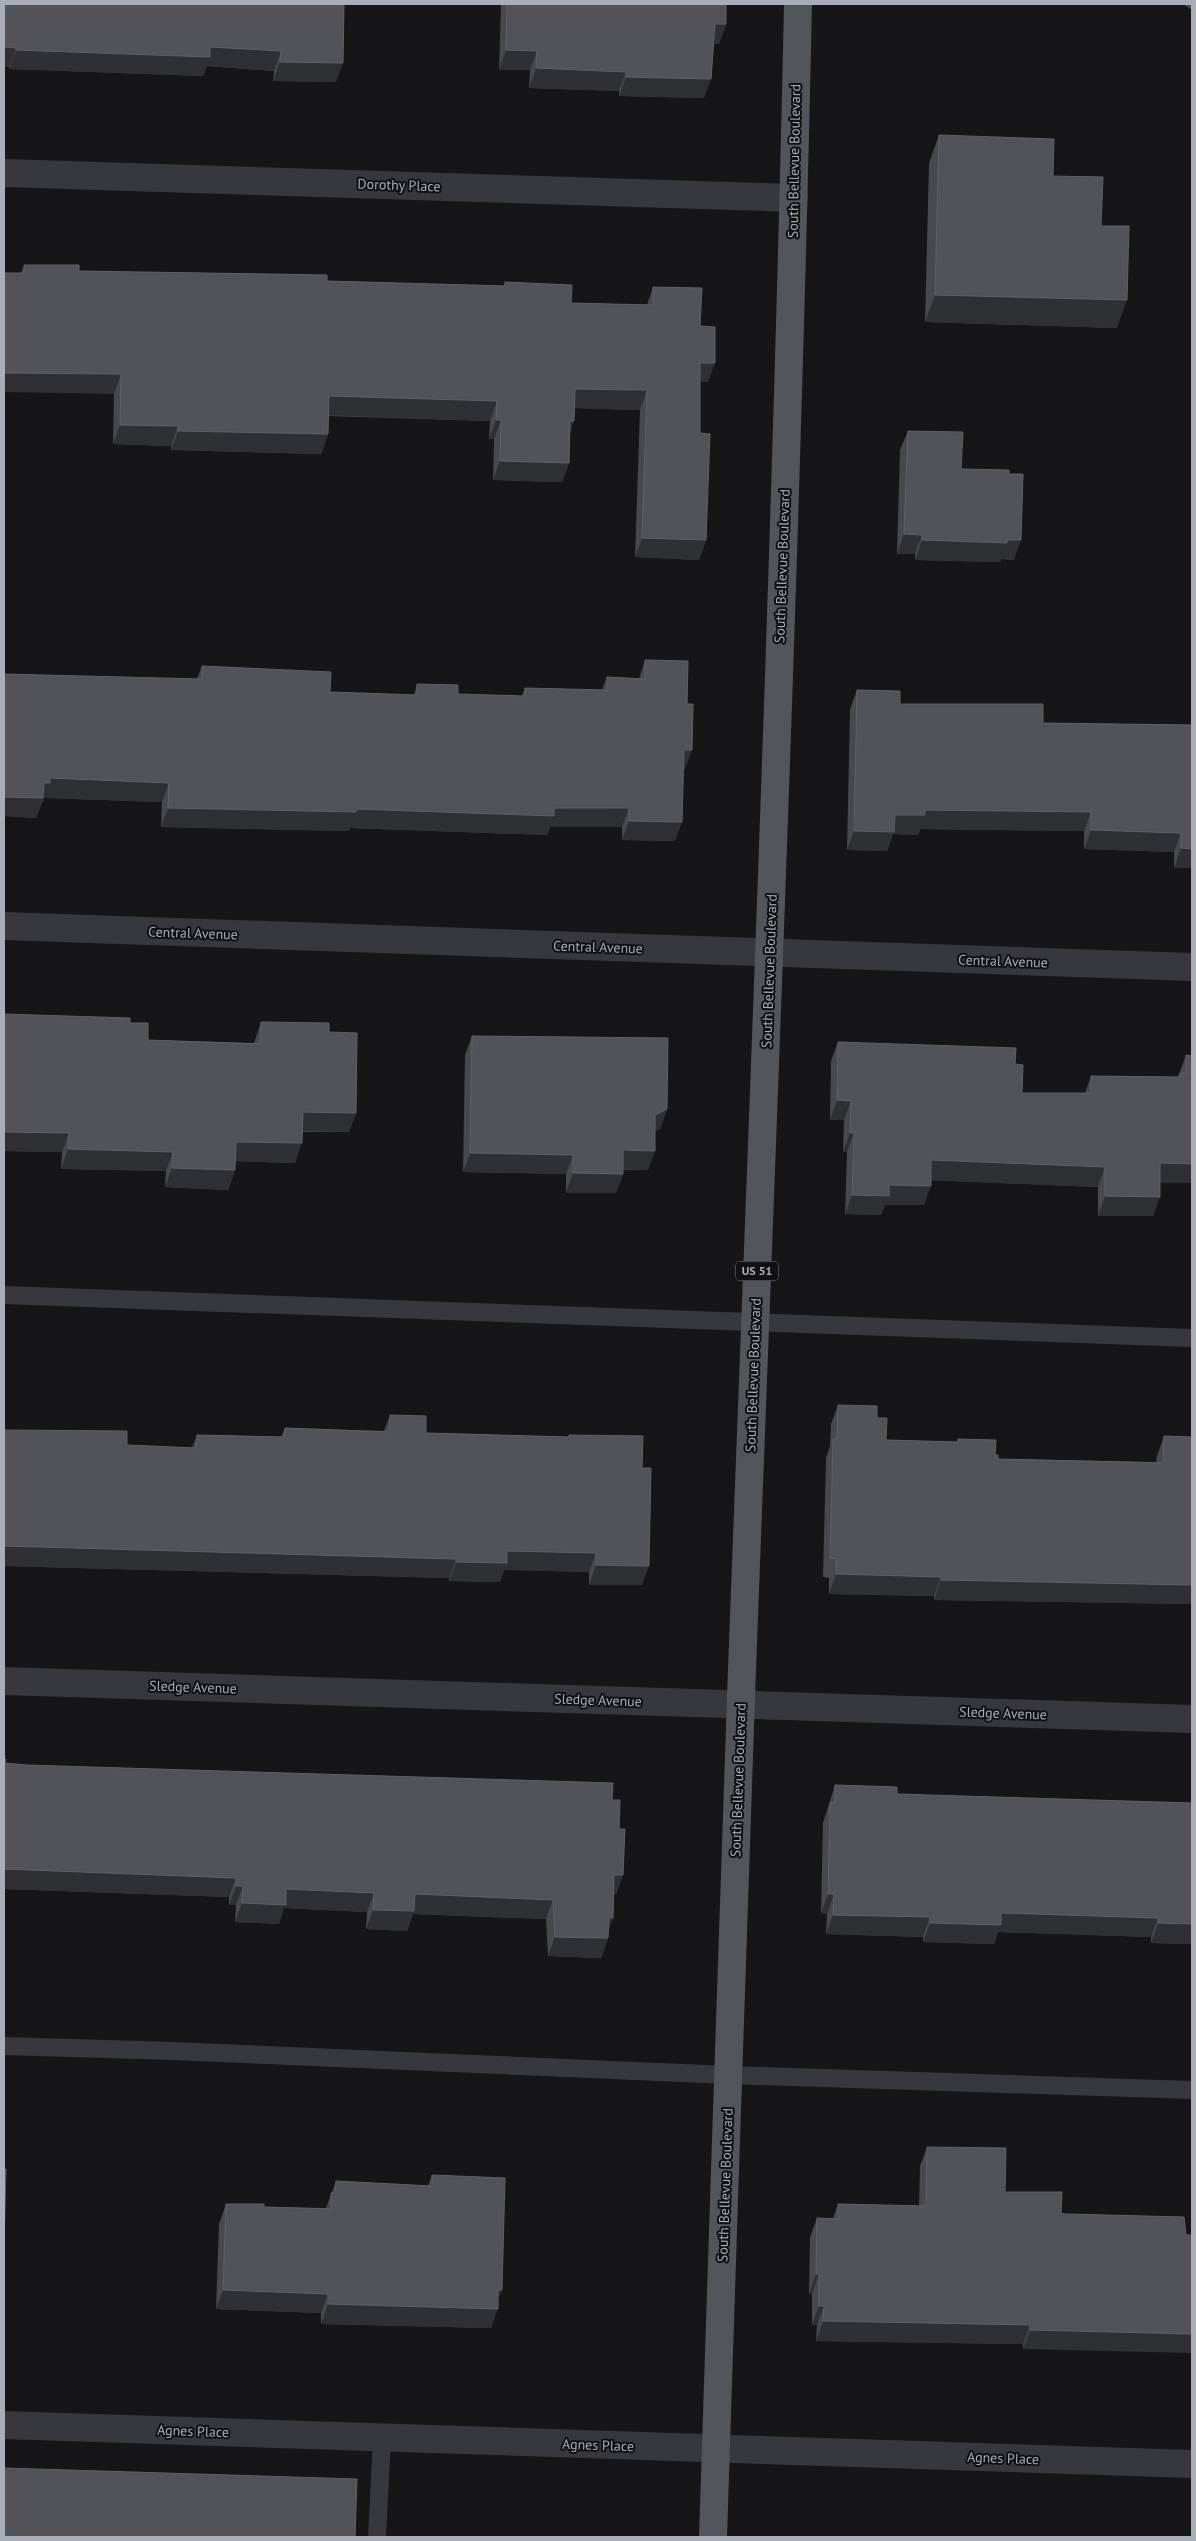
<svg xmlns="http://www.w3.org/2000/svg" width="1196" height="2541" font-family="'PT Sans',sans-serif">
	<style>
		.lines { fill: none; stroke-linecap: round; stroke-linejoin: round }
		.lane { stroke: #37383d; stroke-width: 18 }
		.street { stroke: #37383d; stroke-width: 28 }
		.primary { stroke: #53555c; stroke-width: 28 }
		.wall { fill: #47494d }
		.shaded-wall { fill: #2f3033 }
		.building { fill: #525359; stroke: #5f6168 }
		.labels { text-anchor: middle; stroke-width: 4; stroke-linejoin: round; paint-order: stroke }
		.shield { fill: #111113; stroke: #7b7e86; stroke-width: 1 }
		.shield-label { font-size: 12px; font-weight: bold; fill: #a8adb8 }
		.street-label { font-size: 14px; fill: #a8adb8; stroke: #111113 }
	</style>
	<rect width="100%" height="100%" fill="#161618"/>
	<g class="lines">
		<g class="lane">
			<path d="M 4,1295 L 1192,1338"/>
			<path d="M 4,2046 L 173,2051 L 728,2075 L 1192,2090"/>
			<path d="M 377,2537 L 382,2438"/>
		</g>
		<g class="street">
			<path d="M 4,173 L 794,198"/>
			<path d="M 4,926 L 1192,967"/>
			<path d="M 4,1681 L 1192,1719"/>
			<path d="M 4,2425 L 1192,2464"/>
		</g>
		<path class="primary" d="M 713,2537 C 723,2257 730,1977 741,1697 C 762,1133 786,568 798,4"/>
	</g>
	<g class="wall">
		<path d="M 4,4 L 344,4 L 336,82 L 273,81 L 274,71 L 207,66 L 203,76 L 9,69 Z"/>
		<path d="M 501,4 L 726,4 L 726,24 L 719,44 L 713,43 L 704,98 L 619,96 L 619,91 L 529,88 L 530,70 L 499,70 Z"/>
		<path d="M 1183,4 L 1192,4 L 1192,10 Z"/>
		<path d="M 939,135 L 1053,176 L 1101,226 L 1117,328 L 925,322 L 929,163 Z"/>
		<path d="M 24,265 L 79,271 L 327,281 L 504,286 L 505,282 L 571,303 L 647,305 L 653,287 L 700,326 L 708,382 L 700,382 L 700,433 L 706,540 L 699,560 L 635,557 L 640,410 L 575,408 L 570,434 L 569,463 L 562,482 L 493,480 L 494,439 L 489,439 L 490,421 L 328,416 L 328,434 L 321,454 L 171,450 L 171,446 L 113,444 L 114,394 L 21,273 Z"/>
		<path d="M 908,431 L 961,469 L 1014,560 L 1001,559 L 1000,562 L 915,560 L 915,554 L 897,554 L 900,450 Z"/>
		<path d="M 645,660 L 685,769 L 683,769 L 675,841 L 622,840 L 622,827 L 550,827 L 547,835 L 350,828 L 349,831 L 161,827 L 162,802 L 44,798 L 43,802 L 42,802 L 36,818 L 4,816 L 197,679 L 202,666 L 330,692 L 414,695 L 417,684 L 458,694 L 522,696 L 525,688 L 602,690 L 607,677 L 639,679 Z"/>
		<path d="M 857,690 L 900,704 L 1043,723 L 1192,725 L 1192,868 L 1174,868 L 1174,852 L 1084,849 L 1084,831 L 920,829 L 918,835 L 893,834 L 887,851 L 847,850 L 850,709 Z"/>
		<path d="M 261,1022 L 329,1032 L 356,1113 L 349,1132 L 303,1132 L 295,1163 L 235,1161 L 235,1170 L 228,1190 L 165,1187 L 166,1171 L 61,1169 L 62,1152 L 4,1151 L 130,1023 L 148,1040 L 254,1043 Z"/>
		<path d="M 472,1036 L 667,1109 L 660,1129 L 655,1131 L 648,1170 L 623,1170 L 623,1174 L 616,1193 L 566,1193 L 566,1174 L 463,1172 L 465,1055 Z"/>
		<path d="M 838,1042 L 1015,1064 L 1022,1093 L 1085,1093 L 1091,1076 L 1178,1077 L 1186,1055 L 1192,1056 L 1192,1183 L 1160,1183 L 1153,1216 L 1098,1216 L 1098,1187 L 931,1180 L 924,1205 L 885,1205 L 881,1215 L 845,1214 L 847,1152 L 843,1152 L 844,1120 L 830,1120 L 831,1061 Z"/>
		<path d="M 838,1405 L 877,1418 L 886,1440 L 957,1442 L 958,1439 L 995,1455 L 998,1459 L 1156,1462 L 1157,1456 L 1164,1436 L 1192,1604 L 934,1600 L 934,1596 L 829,1594 L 829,1578 L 823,1577 L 826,1458 L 830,1446 L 831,1424 Z"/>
		<path d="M 390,1415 L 426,1433 L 568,1437 L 569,1435 L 642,1468 L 642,1585 L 589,1585 L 589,1572 L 504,1570 L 500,1582 L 449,1581 L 449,1578 L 4,1566 L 4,1430 L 127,1445 L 192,1448 L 197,1435 L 281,1437 L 285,1428 L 384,1431 Z"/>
		<path d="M 5,1763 L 26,1765 L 612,1800 L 619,1829 L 623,1875 L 616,1894 L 614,1894 L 613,1918 L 608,1931 L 608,1938 L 601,1958 L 548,1956 L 546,1919 L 413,1914 L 407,1931 L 366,1929 L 367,1912 L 284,1908 L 279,1924 L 235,1922 L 236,1905 L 229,1905 L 229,1897 L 4,1889 Z"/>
		<path d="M 835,1785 L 897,1794 L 1192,1803 L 1192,1944 L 1151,1943 L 1151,1937 L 998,1932 L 994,1944 L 923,1942 L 923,1937 L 826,1934 L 827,1914 L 821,1913 L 823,1823 Z"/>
		<path d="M 927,2147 L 1005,2192 L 1061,2213 L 1065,2214 L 1184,2217 L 1023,2349 L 1023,2344 L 816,2341 L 817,2325 L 812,2325 L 812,2294 L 809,2294 L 810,2237 L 817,2218 L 833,2218 L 838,2204 L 919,2206 L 920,2166 Z"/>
		<path d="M 432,2175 L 498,2301 L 491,2328 L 321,2324 L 321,2313 L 216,2309 L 219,2224 L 226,2204 L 264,2207 L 326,2208 L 336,2181 L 428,2186 Z"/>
	</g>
	<g class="shaded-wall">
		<path d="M 715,24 L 726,24 L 719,44 L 708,43 Z"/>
		<path d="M 4,47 L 16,48 L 9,67 L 4,67 Z"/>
		<path d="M 210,47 L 281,51 L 274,71 L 207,66 L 203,76 L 9,69 L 16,50 Z"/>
		<path d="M 506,50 L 537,51 L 530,70 L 499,70 Z"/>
		<path d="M 280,62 L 343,63 L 336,82 L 273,81 Z"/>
		<path d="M 536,68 L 626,72 L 619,91 L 529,88 Z"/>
		<path d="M 626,77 L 711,79 L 704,98 L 619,96 Z"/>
		<path d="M 935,295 L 1127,300 L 1117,328 L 925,322 Z"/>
		<path d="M 700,363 L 715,363 L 708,382 L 693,382 Z"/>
		<path d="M 4,373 L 121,374 L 114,394 L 4,392 Z"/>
		<path d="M 575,389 L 647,390 L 640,410 L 568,408 Z"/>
		<path d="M 329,396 L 497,401 L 490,421 L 322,415 Z"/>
		<path d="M 496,420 L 501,420 L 494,439 L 489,439 Z"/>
		<path d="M 570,421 L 574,421 L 567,440 Z"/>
		<path d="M 120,425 L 178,426 L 171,446 L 113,444 Z"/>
		<path d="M 178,431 L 328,434 L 321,454 L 171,450 Z"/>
		<path d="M 500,461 L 569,463 L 562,482 L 493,480 Z"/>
		<path d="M 904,534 L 922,535 L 915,554 L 897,554 Z"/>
		<path d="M 642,538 L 706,540 L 699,560 L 635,557 Z"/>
		<path d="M 922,540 L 1021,540 L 1014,560 L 1001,559 L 1000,562 L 915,560 Z"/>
		<path d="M 684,750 L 692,750 L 685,769 L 677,769 Z"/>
		<path d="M 50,778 L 169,783 L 162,802 L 44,798 L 43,802 L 42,802 L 36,818 L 4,816 L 4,797 L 44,783 Z"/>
		<path d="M 168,808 L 356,809 L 629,808 L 622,827 L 550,827 L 547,835 L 350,828 L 349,831 L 161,827 Z"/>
		<path d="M 925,810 L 1091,812 L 1084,831 L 920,829 L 918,835 L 893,834 L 887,851 L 847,850 L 854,831 L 895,815 Z"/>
		<path d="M 629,821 L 682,822 L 675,841 L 622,840 Z"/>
		<path d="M 1091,830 L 1181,833 L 1174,852 L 1084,849 Z"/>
		<path d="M 1181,848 L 1192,849 L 1192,868 L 1174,868 Z"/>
		<path d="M 837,1100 L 851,1101 L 844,1120 L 830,1120 Z"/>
		<path d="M 667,1109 L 660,1129 L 648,1134 L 655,1115 Z"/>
		<path d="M 303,1112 L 356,1113 L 349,1132 L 296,1131 Z"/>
		<path d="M 4,1132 L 69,1133 L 62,1152 L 4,1151 Z"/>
		<path d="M 850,1133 L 854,1133 L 847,1152 L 843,1152 Z"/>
		<path d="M 236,1142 L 302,1143 L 295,1163 L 229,1161 Z"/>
		<path d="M 68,1149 L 173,1152 L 166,1171 L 61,1169 Z"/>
		<path d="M 623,1150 L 655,1151 L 648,1170 L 616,1169 Z"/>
		<path d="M 470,1153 L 573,1155 L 566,1174 L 463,1172 Z"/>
		<path d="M 931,1160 L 1105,1167 L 1098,1187 L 924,1180 Z"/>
		<path d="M 1160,1163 L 1192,1164 L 1192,1183 L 1153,1183 Z"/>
		<path d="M 172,1168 L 235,1170 L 228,1190 L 165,1187 Z"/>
		<path d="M 573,1173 L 623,1174 L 616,1193 L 566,1193 Z"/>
		<path d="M 889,1185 L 931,1186 L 924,1205 L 885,1205 L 881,1215 L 845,1214 L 852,1195 Z"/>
		<path d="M 1105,1196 L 1160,1197 L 1153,1216 L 1098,1216 Z"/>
		<path d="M 4,1546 L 456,1559 L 449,1578 L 4,1566 Z"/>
		<path d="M 507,1551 L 596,1553 L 589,1572 L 504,1570 L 500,1582 L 449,1581 L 456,1562 Z"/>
		<path d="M 596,1565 L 649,1566 L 642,1585 L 589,1585 Z"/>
		<path d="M 836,1574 L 941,1577 L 934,1596 L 829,1594 Z"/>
		<path d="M 941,1580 L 1192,1585 L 1192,1604 L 934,1600 Z"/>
		<path d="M 4,1869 L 236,1878 L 229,1897 L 4,1889 Z"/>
		<path d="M 614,1875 L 623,1875 L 616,1894 L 607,1894 Z"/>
		<path d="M 236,1886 L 243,1886 L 236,1905 L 229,1905 Z"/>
		<path d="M 286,1889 L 374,1893 L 367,1912 L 284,1908 L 279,1924 L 235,1922 L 242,1903 Z"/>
		<path d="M 415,1894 L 553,1900 L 546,1919 L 413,1914 L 407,1931 L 366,1929 L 373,1910 Z"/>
		<path d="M 828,1894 L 834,1894 L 827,1914 L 821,1913 Z"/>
		<path d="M 1001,1913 L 1158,1918 L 1151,1937 L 998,1932 L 994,1944 L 923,1942 L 930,1923 Z"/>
		<path d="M 833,1915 L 930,1917 L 923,1937 L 826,1934 Z"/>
		<path d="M 609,1918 L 613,1918 L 606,1937 Z"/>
		<path d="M 1158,1923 L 1192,1924 L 1192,1944 L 1151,1943 Z"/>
		<path d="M 555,1937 L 608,1938 L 601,1958 L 548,1956 Z"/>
		<path d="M 816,2274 L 819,2274 L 812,2294 L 809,2294 Z"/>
		<path d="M 223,2290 L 328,2294 L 321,2313 L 216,2309 Z"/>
		<path d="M 502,2290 L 495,2309 L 498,2309 L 491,2328 L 321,2324 L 328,2304 Z"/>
		<path d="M 819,2306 L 824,2306 L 817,2325 L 812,2325 Z"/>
		<path d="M 823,2321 L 1030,2325 L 1023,2344 L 816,2341 Z"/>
		<path d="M 1030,2330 L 1192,2334 L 1192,2353 L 1023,2349 Z"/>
	</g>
	<g class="building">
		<path d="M 4,4 L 344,4 L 343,63 L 280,62 L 281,51 L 210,47 L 210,57 L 16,50 L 16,48 L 4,47 Z"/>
		<path d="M 507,4 L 726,4 L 726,24 L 715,24 L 711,79 L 626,77 L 626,72 L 536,68 L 537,51 L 506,50 Z"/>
		<path d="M 939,135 L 1054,139 L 1053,176 L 1103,177 L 1101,226 L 1129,226 L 1127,300 L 935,295 Z"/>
		<path d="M 24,265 L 79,265 L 79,271 L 327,275 L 327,281 L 505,286 L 505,282 L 572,285 L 571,303 L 653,305 L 653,287 L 702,288 L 700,326 L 715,327 L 715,363 L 700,363 L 700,433 L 710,434 L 706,540 L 642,538 L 647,390 L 575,389 L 574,421 L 570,421 L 569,463 L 500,461 L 501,420 L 496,420 L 497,401 L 329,396 L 328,434 L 178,431 L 178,426 L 120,425 L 121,374 L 4,373 L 4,273 L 24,273 Z"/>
		<path d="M 908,431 L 963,432 L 961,469 L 1009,470 L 1009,474 L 1023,474 L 1021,540 L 1007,540 L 1007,543 L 922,540 L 922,535 L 904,534 Z"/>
		<path d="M 645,660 L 688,661 L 687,704 L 693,704 L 692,750 L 684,750 L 682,822 L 629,821 L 629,808 L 554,808 L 554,816 L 356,809 L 356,812 L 168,808 L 169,783 L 50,778 L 50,783 L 44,783 L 43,798 L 4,797 L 4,674 L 202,679 L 202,666 L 331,672 L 330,692 L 417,695 L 417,684 L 458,685 L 458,694 L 524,696 L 525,688 L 607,690 L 607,677 L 645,679 Z"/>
		<path d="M 857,690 L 900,691 L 900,704 L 1043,704 L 1043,723 L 1192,725 L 1192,849 L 1181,848 L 1181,833 L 1091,830 L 1091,812 L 925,810 L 925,815 L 895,815 L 894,832 L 854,831 Z"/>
		<path d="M 4,1014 L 130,1018 L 130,1023 L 148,1023 L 148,1040 L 260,1044 L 261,1022 L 329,1023 L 329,1032 L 357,1033 L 356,1113 L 303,1112 L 302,1143 L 236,1142 L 235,1170 L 172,1168 L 173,1152 L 68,1149 L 69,1133 L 4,1132 Z"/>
		<path d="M 472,1036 L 668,1038 L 667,1109 L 655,1115 L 655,1151 L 623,1150 L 623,1174 L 573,1173 L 573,1155 L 470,1153 Z"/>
		<path d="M 838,1042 L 1016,1048 L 1015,1064 L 1023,1065 L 1022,1093 L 1091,1093 L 1091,1076 L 1180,1077 L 1180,1073 L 1186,1073 L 1186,1055 L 1192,1056 L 1192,1164 L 1160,1163 L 1160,1197 L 1105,1196 L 1105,1167 L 931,1160 L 931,1186 L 889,1185 L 889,1196 L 852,1195 L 854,1133 L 850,1133 L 851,1101 L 837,1100 Z"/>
		<path d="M 838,1405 L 877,1406 L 877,1418 L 887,1418 L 886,1440 L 958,1442 L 958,1439 L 996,1440 L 995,1455 L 998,1455 L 998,1459 L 1163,1463 L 1164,1436 L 1192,1437 L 1192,1585 L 941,1580 L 941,1577 L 836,1574 L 836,1559 L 830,1558 L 833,1439 L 837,1439 Z"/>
		<path d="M 390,1415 L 426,1416 L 426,1433 L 569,1437 L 569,1435 L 643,1436 L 642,1468 L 651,1468 L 649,1566 L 596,1565 L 596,1553 L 507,1551 L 507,1563 L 456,1562 L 456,1559 L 4,1546 L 4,1430 L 127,1431 L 127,1445 L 196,1448 L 197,1435 L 284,1437 L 285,1428 L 389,1432 Z"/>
		<path d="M 4,1759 L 6,1759 L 5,1763 L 26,1765 L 613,1783 L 612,1800 L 620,1800 L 619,1829 L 625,1829 L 623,1875 L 614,1875 L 613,1918 L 609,1918 L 608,1938 L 555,1937 L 553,1900 L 415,1894 L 414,1911 L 373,1910 L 374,1893 L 286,1889 L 286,1905 L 242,1903 L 243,1886 L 236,1886 L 236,1878 L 4,1869 Z"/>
		<path d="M 835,1785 L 897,1787 L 897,1794 L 1192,1803 L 1192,1924 L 1158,1923 L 1158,1918 L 1001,1913 L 1001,1925 L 930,1923 L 930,1917 L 833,1915 L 834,1894 L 828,1894 L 830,1803 L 835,1803 Z"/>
		<path d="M 927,2147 L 1006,2148 L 1005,2192 L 1062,2192 L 1061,2213 L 1065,2214 L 1184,2217 L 1186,2235 L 1192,2235 L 1192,2334 L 1030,2330 L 1030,2325 L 823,2321 L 824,2306 L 819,2306 L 819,2274 L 816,2274 L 817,2218 L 838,2219 L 838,2204 L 926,2206 Z"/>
		<path d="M 4,2169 L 6,2169 L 4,2242 Z"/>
		<path d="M 432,2175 L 505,2178 L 502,2290 L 498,2290 L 498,2309 L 328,2304 L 328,2294 L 223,2290 L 226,2204 L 264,2204 L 264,2207 L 331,2209 L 331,2193 L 335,2193 L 336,2181 L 432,2186 Z"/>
		<path d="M 4,2468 L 357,2479 L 355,2537 L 4,2537 Z"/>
	</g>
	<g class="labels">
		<rect class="shield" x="736" y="1261.5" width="42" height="19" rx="4"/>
		<g class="shield-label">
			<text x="757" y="1275">US 51</text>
		</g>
		<g class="street-label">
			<text transform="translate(794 161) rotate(-89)" y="5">South Bellevue Boulevard</text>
			<text transform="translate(399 185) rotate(2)" y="5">Dorothy Place</text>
			<text transform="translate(782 566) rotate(-88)" y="5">South Bellevue Boulevard</text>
			<text transform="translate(193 933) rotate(2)" y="5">Central Avenue</text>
			<text transform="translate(598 947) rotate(2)" y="5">Central Avenue</text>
			<text transform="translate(1003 961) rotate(2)" y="5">Central Avenue</text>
			<text transform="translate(769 971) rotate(-88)" y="5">South Bellevue Boulevard</text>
			<text transform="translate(753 1375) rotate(-88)" y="5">South Bellevue Boulevard</text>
			<text transform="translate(193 1687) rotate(2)" y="5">Sledge Avenue</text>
			<text transform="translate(598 1700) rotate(2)" y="5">Sledge Avenue</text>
			<text transform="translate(1003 1713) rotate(2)" y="5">Sledge Avenue</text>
			<text transform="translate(738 1780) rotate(-88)" y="5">South Bellevue Boulevard</text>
			<text transform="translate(725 2185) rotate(-88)" y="5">South Bellevue Boulevard</text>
			<text transform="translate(193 2431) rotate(2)" y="5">Agnes Place</text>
			<text transform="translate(598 2445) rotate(2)" y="5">Agnes Place</text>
			<text transform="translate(1003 2458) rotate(2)" y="5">Agnes Place</text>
		</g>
	</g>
	<rect width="1196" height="2541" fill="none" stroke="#a8adb8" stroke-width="10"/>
</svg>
